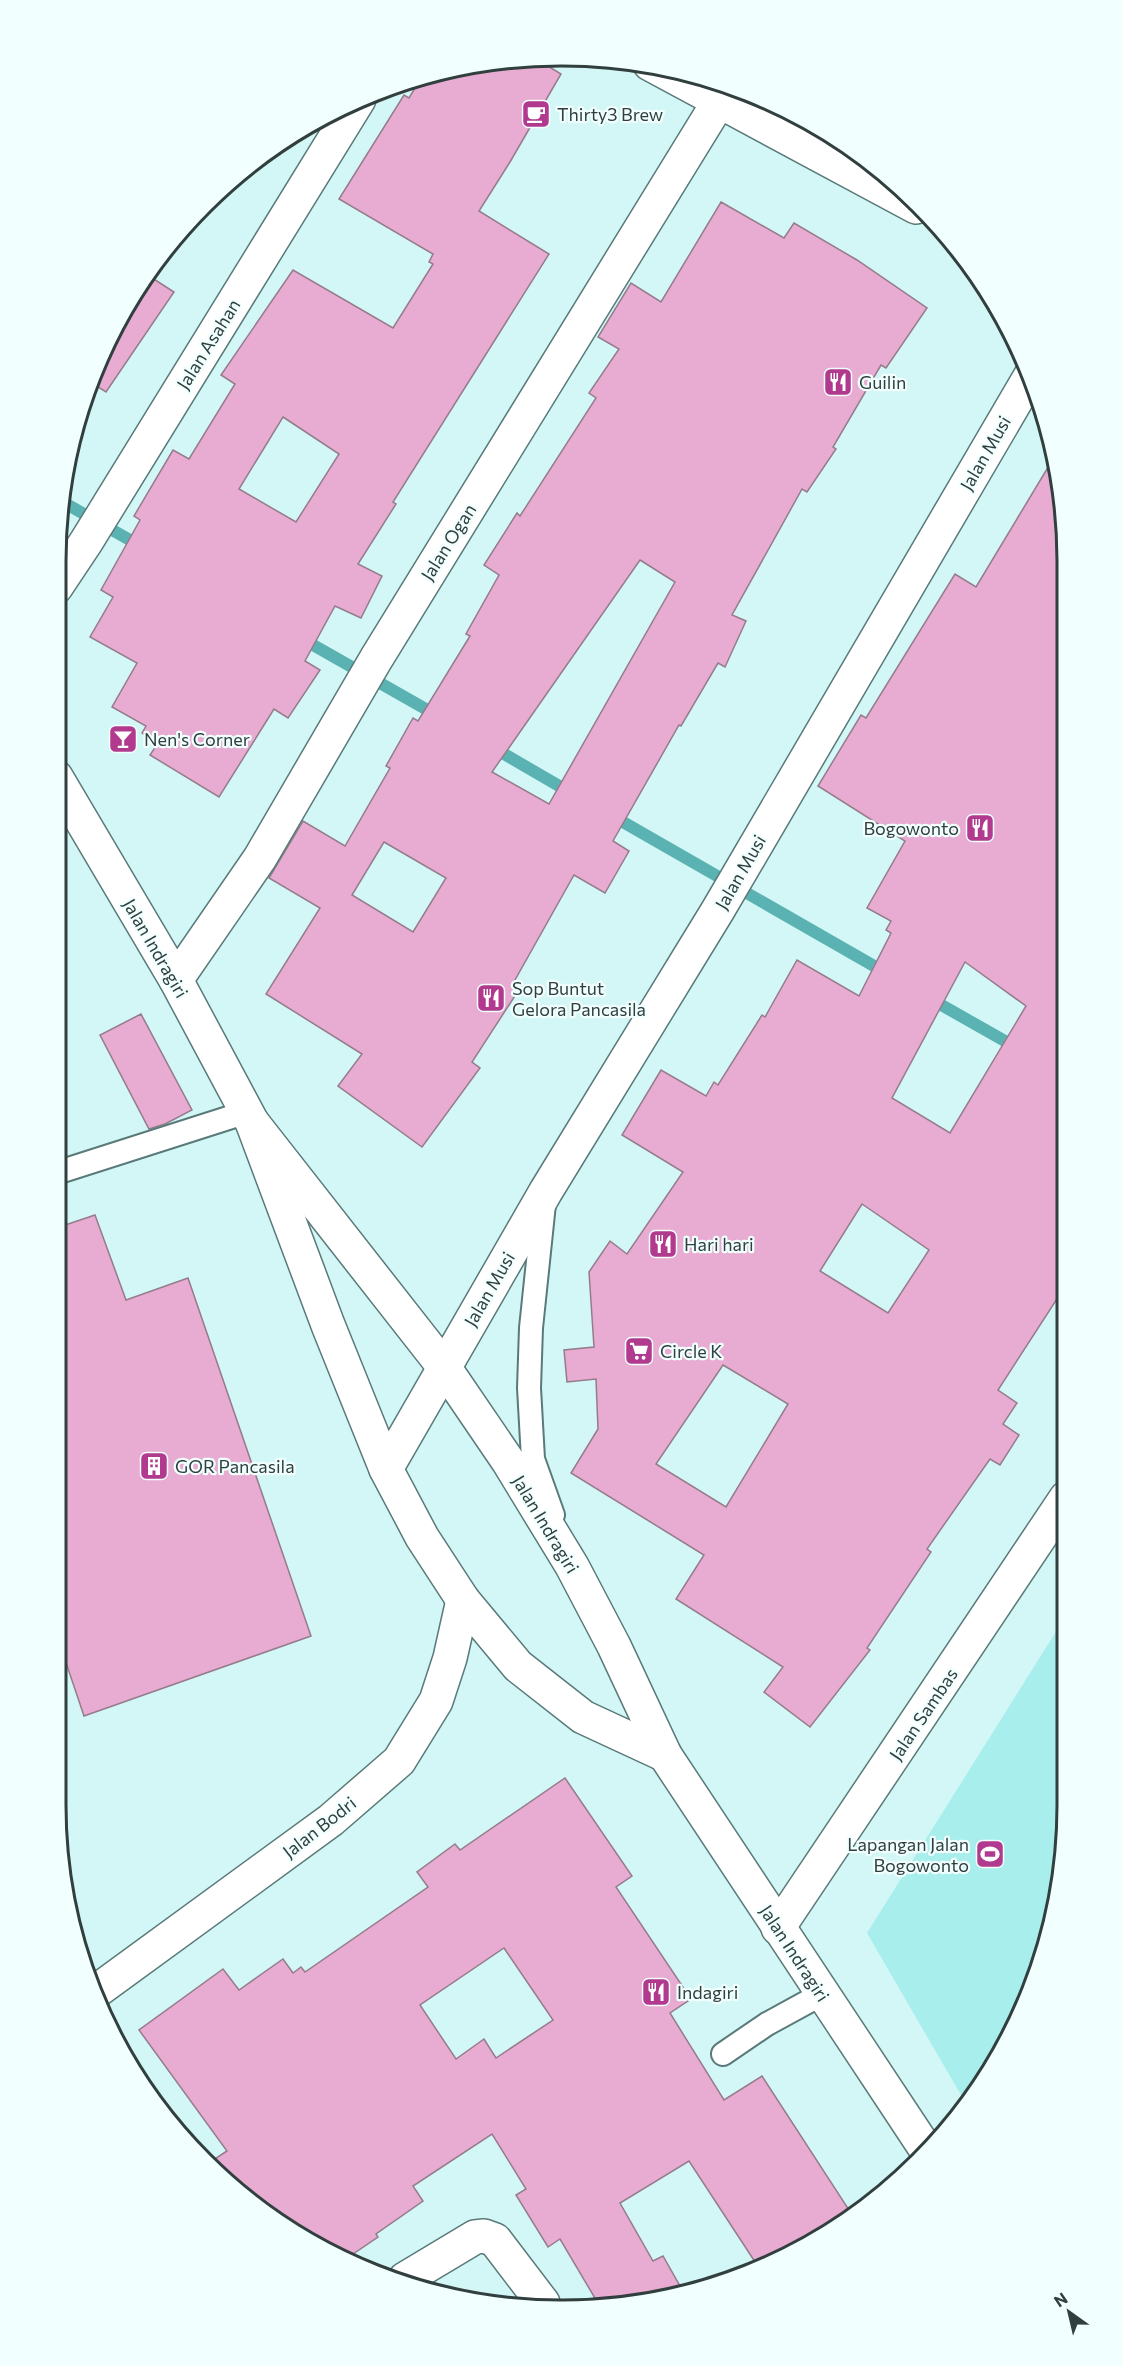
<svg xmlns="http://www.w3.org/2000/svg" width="1123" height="2366" font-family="Commissioner,sans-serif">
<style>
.green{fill:#a8eeec}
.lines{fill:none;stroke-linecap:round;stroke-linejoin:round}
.stream{stroke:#5ab3b2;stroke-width:12}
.building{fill:#e8abd1;stroke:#947c8b;stroke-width:1.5;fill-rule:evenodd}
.service-casing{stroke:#597a79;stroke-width:26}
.minor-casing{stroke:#597a79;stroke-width:36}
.tertiary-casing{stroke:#597a79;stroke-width:36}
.service{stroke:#fff;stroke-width:22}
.minor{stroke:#fff;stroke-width:33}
.tertiary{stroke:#fff;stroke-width:33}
.labels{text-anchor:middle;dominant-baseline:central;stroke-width:4.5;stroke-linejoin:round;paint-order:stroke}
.poi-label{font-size:18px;fill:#313f3e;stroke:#f1fffe;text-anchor:start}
.street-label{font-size:18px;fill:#313f3e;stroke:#f1fffe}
.rim{fill:none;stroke:#313f3e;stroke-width:3}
</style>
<rect width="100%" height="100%" fill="#d3f7f6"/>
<!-- green -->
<path class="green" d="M 1067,1614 L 1067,1805 L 1058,1903 L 1029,1998 L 965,2102 L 867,1933 Z"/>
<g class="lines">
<!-- stream -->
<g class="stream">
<path d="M 61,501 L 144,548"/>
<path d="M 299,637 L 438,716"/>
<path d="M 492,747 L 573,794"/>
<path d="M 609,814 L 888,974"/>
<path d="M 929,998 L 1019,1049"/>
</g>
</g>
<!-- building -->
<g class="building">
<path d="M 535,58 L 561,74 L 510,162 L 479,211 L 549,254 L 393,502 L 396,504 L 358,564 L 382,576 L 361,618 L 335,606 L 305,661 L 320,670 L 288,718 L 274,709 L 219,797 L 150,755 L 158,743 L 142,733 L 146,726 L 112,707 L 137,663 L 90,637 L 113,597 L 101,590 L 140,520 L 134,516 L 173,450 L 189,459 L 235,384 L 221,375 L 293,270 L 393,328 L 433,264 L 429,262 L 433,254 L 339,199 L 404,95 L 409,98 L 421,78 L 462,65 ZM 283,417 L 339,454 L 296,522 L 239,489 Z"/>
<path d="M 721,202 L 784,238 L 794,223 L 857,260 L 927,308 L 886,368 L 881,365 L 833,447 L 836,449 L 807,492 L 802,489 L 732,615 L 746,621 L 725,667 L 718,663 L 681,726 L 679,725 L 613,841 L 629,851 L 605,893 L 574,875 L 515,980 L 522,985 L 472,1062 L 480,1068 L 422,1147 L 338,1086 L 362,1054 L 266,994 L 320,908 L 269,878 L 303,821 L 345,846 L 390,768 L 386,766 L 413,718 L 418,721 L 470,636 L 466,634 L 499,575 L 484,565 L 517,513 L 520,516 L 596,398 L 589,393 L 619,349 L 598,337 L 631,283 L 661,302 ZM 640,560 L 675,582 L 549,804 L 492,772 ZM 384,842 L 446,878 L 413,932 L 352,895 Z"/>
<path d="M 146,274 L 174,292 L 106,392 L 90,382 L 94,368 Z"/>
<path d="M 1053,459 L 1063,495 L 1066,1285 L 998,1390 L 1017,1403 L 1003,1424 L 1019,1435 L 1000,1465 L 990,1459 L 927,1549 L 931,1552 L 867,1648 L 870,1650 L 810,1727 L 764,1692 L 783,1667 L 676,1599 L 704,1555 L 571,1473 L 598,1429 L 596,1379 L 567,1382 L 564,1350 L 594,1347 L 589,1272 L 610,1241 L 627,1254 L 683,1172 L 622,1135 L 661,1070 L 706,1096 L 714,1082 L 718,1085 L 762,1015 L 765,1017 L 797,960 L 859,996 L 891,933 L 886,930 L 891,921 L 867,908 L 905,841 L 818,786 L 861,715 L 866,718 L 955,574 L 976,587 ZM 965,962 L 1026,1006 L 950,1133 L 892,1098 ZM 862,1204 L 929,1250 L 888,1313 L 820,1271 ZM 723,1365 L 788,1404 L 726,1507 L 656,1464 Z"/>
<path d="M 141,1014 L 192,1110 L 165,1124 L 149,1129 L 100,1035 Z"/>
<path d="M 95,1215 L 126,1300 L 188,1278 L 311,1636 L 84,1716 L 56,1633 L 56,1228 Z"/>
<path d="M 565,1778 L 632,1876 L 616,1887 L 691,1999 L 670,2013 L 724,2100 L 762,2076 L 851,2213 L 814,2243 L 759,2268 L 689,2161 L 620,2203 L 653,2261 L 663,2256 L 684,2293 L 628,2306 L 599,2305 L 560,2239 L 548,2247 L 516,2195 L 526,2189 L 492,2134 L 413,2186 L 423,2201 L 376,2234 L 378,2237 L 350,2256 L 343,2256 L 309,2243 L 210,2162 L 227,2151 L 139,2030 L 223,1969 L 239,1990 L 283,1959 L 293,1973 L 301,1967 L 305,1972 L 428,1887 L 417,1872 L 455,1844 L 460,1850 ZM 504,1948 L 553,2020 L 496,2058 L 484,2039 L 456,2059 L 420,2005 Z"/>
</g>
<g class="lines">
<!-- service casing -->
<g class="service-casing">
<g id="service">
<path d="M 56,1173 L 247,1112"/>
<path d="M 544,1204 L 531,1328 L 529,1388 L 533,1459 L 553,1515"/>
<path d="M 723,2054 L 767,2024 L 822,1994"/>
</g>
</g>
<!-- minor casing -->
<g class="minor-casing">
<g id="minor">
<path d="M 650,64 L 916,207"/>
<path d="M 56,587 L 86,542 L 359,99"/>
<path d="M 176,980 L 260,858 L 376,659 L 718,103"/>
<path d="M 386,1469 L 546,1191 L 718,910 L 1031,375"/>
<path d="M 778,1928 L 1066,1498"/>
<path d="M 94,1993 L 331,1820 L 399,1761 L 436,1701 L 450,1658 L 463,1600"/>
<path d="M 405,2279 L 475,2237 L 484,2236 L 495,2240 L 543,2303"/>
</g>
</g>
<!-- tertiary casing -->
<g class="tertiary-casing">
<g id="tertiary">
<path d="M 56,777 L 176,980 L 252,1122 L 328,1325 L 386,1469 L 422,1537 L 463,1600 L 518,1666 L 583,1717 L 665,1755"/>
<path d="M 252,1122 L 444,1367 L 508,1461 L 572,1566 L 614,1646 L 665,1755 L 927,2151"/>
</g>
</g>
<!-- service -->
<use href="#service" class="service"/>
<!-- minor -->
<use href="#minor" class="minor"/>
<!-- tertiary -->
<use href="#tertiary" class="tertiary"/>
</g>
<!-- icons -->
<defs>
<g id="cafe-square" transform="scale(1.5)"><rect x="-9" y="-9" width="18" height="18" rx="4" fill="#b13a8f" stroke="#f1fffe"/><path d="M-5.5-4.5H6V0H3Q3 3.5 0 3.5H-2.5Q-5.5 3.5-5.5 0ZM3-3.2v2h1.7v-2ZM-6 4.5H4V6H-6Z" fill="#fff"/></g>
<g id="restaurant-square" transform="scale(1.5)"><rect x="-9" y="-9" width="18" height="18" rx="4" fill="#b13a8f" stroke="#f1fffe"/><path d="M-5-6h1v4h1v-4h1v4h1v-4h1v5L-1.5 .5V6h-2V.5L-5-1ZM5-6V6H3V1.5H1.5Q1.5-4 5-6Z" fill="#fff"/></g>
<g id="bar-square" transform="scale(1.5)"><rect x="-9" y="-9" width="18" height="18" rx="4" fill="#b13a8f" stroke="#f1fffe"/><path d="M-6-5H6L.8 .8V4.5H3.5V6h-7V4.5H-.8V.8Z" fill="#fff"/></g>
<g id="supermarket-square" transform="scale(1.5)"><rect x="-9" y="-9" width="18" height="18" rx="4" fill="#b13a8f" stroke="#f1fffe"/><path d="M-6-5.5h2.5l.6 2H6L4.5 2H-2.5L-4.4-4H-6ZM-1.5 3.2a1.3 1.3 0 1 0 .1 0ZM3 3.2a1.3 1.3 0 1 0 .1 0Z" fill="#fff"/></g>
<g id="building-square" transform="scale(1.5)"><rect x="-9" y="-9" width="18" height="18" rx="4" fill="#b13a8f" stroke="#f1fffe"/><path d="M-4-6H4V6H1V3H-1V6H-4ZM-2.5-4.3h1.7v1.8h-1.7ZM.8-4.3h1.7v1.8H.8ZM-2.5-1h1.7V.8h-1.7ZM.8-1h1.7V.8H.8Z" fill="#fff"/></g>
<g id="stadium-square" transform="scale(1.5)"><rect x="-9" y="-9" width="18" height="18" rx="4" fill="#b13a8f" stroke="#f1fffe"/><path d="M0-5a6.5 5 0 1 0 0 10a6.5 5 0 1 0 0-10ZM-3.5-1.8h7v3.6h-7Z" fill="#fff"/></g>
</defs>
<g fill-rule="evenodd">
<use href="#cafe-square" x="536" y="114"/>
<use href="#restaurant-square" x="838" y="382"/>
<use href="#bar-square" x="123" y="739"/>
<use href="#restaurant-square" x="980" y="828"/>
<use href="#restaurant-square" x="491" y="998"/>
<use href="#restaurant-square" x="663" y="1244"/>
<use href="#supermarket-square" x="639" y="1351"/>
<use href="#building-square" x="154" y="1466"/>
<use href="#stadium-square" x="990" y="1854"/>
<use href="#restaurant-square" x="656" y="1992"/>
</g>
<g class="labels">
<!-- poi labels -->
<g class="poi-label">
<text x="557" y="114">Thirty3 Brew</text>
<text x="859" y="382">Guilin</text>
<text x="144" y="739">Nen's Corner</text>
<text x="959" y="828" text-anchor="end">Bogowonto</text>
<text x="512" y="988">Sop Buntut<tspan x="512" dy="21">Gelora Pancasila</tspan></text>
<text x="684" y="1244">Hari hari</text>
<text x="660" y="1351">Circle K</text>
<text x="175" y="1466">GOR Pancasila</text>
<text x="969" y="1844" text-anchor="end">Lapangan Jalan<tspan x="969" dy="21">Bogowonto</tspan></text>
<text x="677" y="1992">Indagiri</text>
</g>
<!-- street labels -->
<g class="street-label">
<text transform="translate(208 344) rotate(-58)">Jalan Asahan</text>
<text transform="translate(985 453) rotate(-60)">Jalan Musi</text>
<text transform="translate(448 542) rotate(-58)">Jalan Ogan</text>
<text transform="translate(740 872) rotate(-60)">Jalan Musi</text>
<text transform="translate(156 948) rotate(60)">Jalan Indragiri</text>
<text transform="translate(489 1289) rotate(-60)">Jalan Musi</text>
<text transform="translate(546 1524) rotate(59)">Jalan Indragiri</text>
<text transform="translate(923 1714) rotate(-56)">Jalan Sambas</text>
<text transform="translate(319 1827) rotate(-38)">Jalan Bodri</text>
<text transform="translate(795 1953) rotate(57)">Jalan Indragiri</text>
</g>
</g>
<!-- crop -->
<path d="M0 0H1123V2366H0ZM561 66H562A495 495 0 0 1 1057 561V1805A495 495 0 0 1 562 2300H561A495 495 0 0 1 66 1805V561A495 495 0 0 1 561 66Z" fill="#f1fffe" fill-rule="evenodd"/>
<path class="rim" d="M561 66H562A495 495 0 0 1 1057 561V1805A495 495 0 0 1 562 2300H561A495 495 0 0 1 66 1805V561A495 495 0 0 1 561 66Z"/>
<!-- north arrow -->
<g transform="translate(1069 2312) rotate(326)" stroke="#f1fffe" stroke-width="4.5" paint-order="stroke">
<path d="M0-4.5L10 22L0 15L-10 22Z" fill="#313f3e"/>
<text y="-9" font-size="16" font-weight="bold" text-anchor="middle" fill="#313f3e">N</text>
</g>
</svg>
